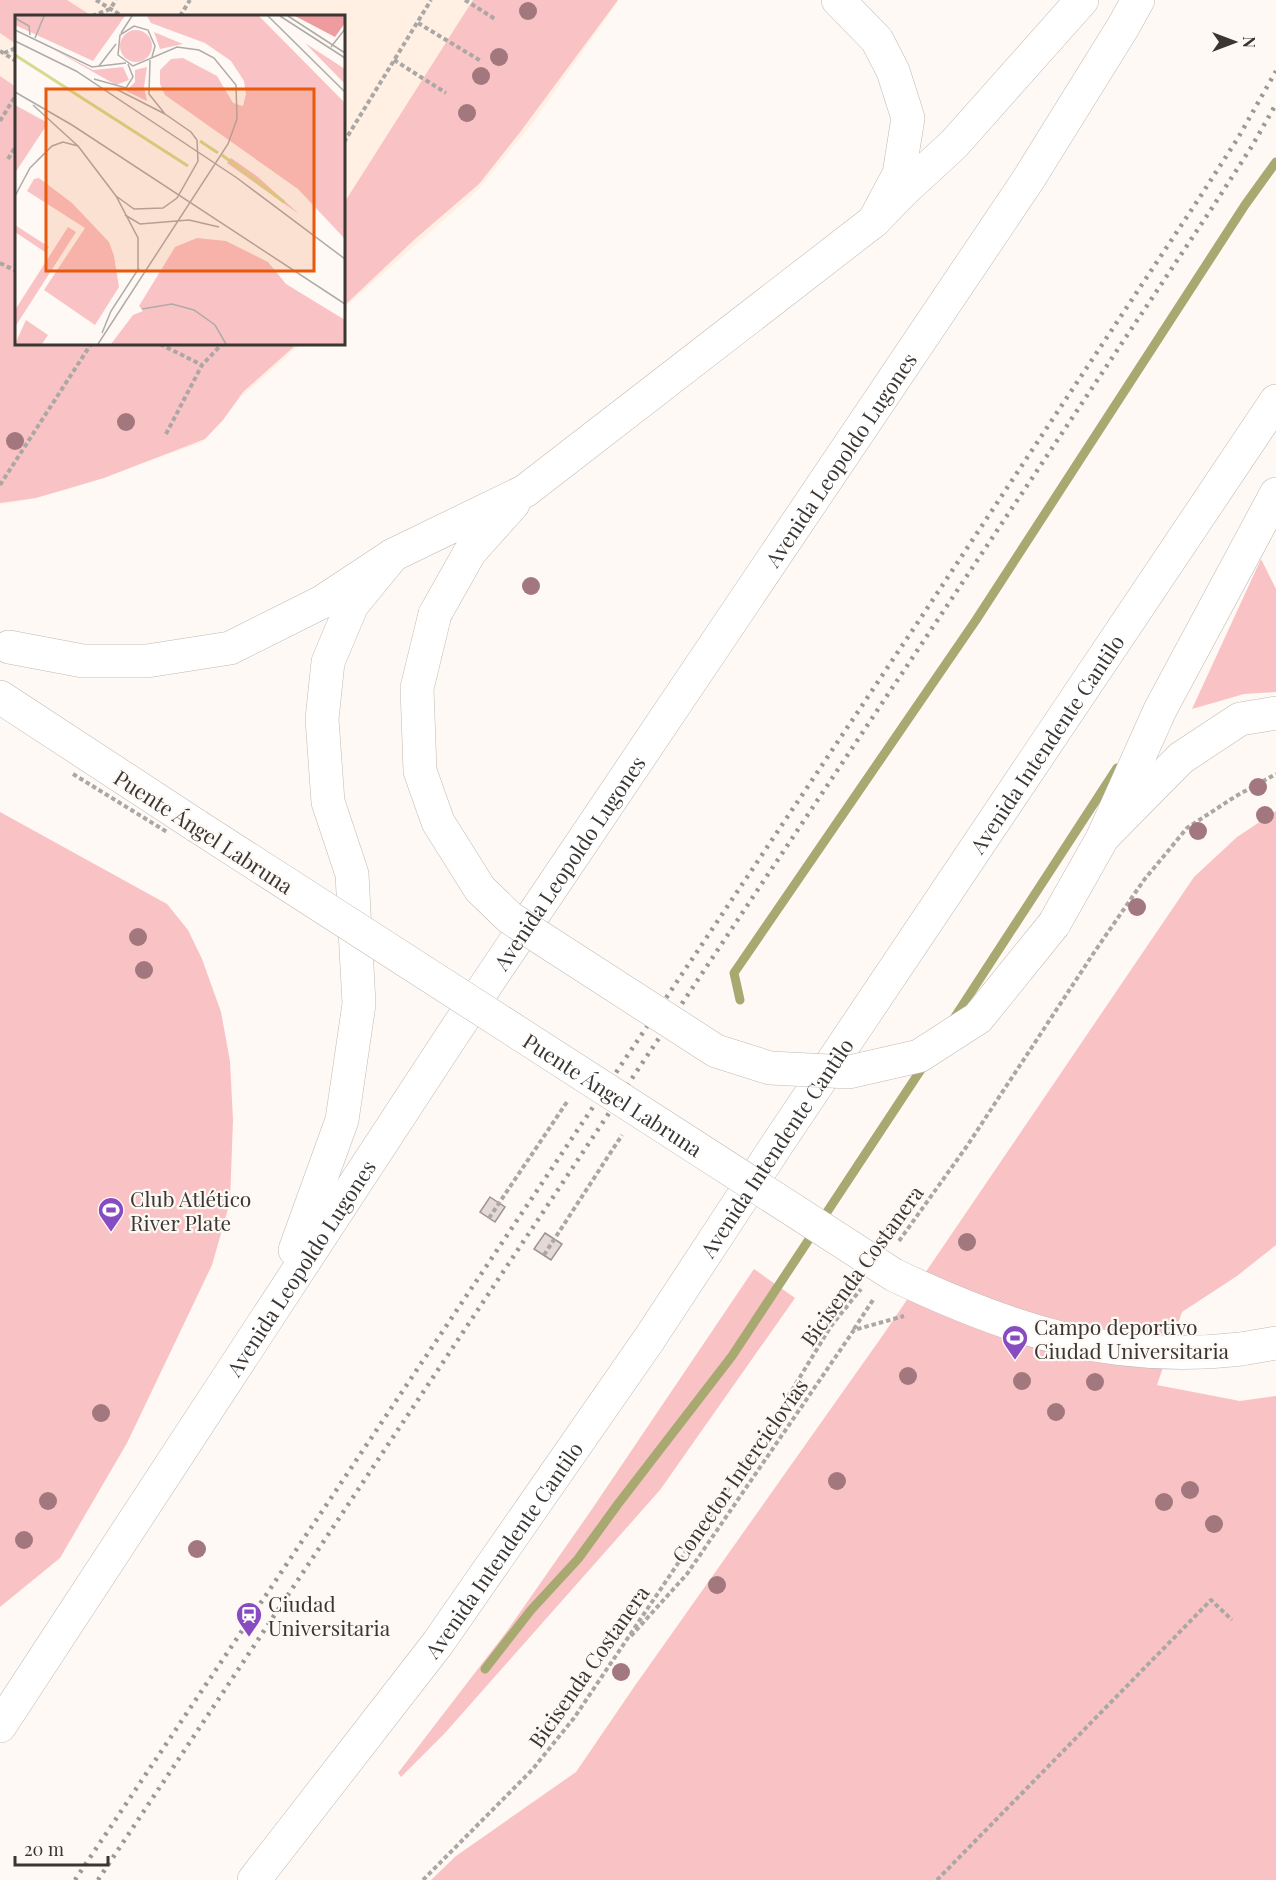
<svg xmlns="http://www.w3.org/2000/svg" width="1276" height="1880" font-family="'Playfair Display',serif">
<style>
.built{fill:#fff0e3}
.green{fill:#f9c3c5}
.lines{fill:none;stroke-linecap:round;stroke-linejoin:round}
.stream{stroke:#a7a971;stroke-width:9}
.building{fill:#e4d9d5;stroke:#9d938f;stroke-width:1.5}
.secondary-casing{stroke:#c1b9b3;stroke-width:34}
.highway-casing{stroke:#c1b9b3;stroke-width:34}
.path{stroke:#aba7a4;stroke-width:4;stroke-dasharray:4.5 3;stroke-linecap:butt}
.secondary{stroke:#fff;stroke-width:33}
.highway{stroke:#fff;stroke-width:33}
.rail{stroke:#9c9895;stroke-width:4.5;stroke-dasharray:3 6;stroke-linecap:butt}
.secondary-bridge-casing{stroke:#c1b9b3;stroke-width:34;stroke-linecap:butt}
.path-bridge{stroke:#aba7a4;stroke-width:4;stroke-dasharray:4.5 3;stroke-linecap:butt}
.secondary-bridge{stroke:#fff;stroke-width:33}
.tree{fill:#a2787e}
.labels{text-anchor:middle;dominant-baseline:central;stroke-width:4.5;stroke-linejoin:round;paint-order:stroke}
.street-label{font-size:21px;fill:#393633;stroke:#fef9f5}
.poi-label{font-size:21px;fill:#393633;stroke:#fef9f5;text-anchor:start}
.inset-river{fill:none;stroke:#d6da8c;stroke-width:3}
.inset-road{fill:none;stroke:#afaba7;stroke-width:1.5}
.view{fill:#e8590c;fill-opacity:0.15;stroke:#e8590c;stroke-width:3}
.inset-edge{fill:none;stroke:#393633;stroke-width:3}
</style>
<rect width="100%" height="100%" fill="#fef9f5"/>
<!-- built -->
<path class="built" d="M 0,0 L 619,0 L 534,121 L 478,190 L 344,308 L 344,16 L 16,16 L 16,344 L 301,344 L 241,397 L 203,442 L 69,489 L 19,502 L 0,504 Z"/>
<!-- green -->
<g class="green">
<path d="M 0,0 L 67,0 L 92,16 L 16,16 L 16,44 L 0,33 Z"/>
<path d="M 473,0 L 618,0 L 521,131 L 479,184 L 415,239 L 344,306 L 344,203 Z"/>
<path d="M 0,76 L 16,87 L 16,344 L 297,344 L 243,392 L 223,420 L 205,439 L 104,478 L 36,498 L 0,503 Z"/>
<path d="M 1261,559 L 1276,589 L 1276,692 L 1244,694 L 1192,709 Z"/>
<path d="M 1276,811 L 1276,1245 L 1237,1276 L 1182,1312 L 1157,1385 L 1240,1401 L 1276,1396 L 1276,1880 L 431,1880 L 456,1856 L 576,1772 L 634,1687 L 883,1335 L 1194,877 L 1237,837 Z"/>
<path d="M 0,812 L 167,904 L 188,930 L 202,959 L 221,1012 L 230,1061 L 233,1120 L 230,1202 L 212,1265 L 127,1443 L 60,1558 L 0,1607 Z"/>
<path d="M 754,1269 L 795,1298 L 660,1490 L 445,1733 L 401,1777 L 398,1773 L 507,1631 L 590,1512 Z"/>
</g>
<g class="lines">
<!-- stream -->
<g class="stream">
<path d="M 740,1000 L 734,973 L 976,620 L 1245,205 L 1276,162"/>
<path d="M 953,1020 L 1117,768"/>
<path d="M 485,1669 L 531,1610 L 578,1559 L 618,1504 L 732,1356 L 926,1062"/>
</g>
</g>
<!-- building -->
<g class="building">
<path d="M 490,1197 L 505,1207 L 495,1222 L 480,1212 Z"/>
<path d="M 545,1233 L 562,1244 L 551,1260 L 534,1249 Z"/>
</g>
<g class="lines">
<!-- secondary casing -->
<g class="secondary-casing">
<g id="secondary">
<path d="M 435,614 L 470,552 L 513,504"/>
<path d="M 9,647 L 83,661 L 147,661 L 230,648 L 322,602 L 393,555 L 525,491 L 874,221 L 899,174 L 908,118 L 893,71 L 877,40 L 838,0"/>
<path d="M 0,697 L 197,826"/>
<path d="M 1054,924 L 1103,837 L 1181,758 L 1240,719 L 1276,713"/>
<path d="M 1241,1349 L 1276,1343"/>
</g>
</g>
<!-- highway casing -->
<g class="highway-casing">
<g id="highway">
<path d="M 874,221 L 903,191 L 954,144 L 1082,0"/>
<path d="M 1103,837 L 1160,710 L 1276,494"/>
<path d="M 295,1250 L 342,1120 L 359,1004 L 352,874 L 328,802 L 322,719 L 328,662 L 352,605 L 393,555"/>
<path id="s1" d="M 0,1726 L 455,1031 L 1028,180 L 1123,27 L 1138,0"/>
<path id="s2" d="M 254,1880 L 438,1643 L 650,1338 L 778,1143 L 1276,401"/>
</g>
</g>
<!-- path -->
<g class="path">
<path d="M 96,0 L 122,16"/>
<path d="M 465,0 L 495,19"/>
<path d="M 92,16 L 110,9 L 116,0"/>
<path d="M 180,16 L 190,0"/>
<path d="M 418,23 L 481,61"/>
<path d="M 0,51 L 16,61"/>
<path d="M 4,53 L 16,48"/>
<path d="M 394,60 L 446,93"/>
<path d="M 0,121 L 16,95"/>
<path d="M 344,142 L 431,0"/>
<path d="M 8,159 L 16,146"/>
<path d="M 0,263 L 16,271"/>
<path d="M 160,344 L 202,365"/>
<path d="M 166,434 L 202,365 L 222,344"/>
<path d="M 0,485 L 91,344"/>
<path d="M 489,1218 L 567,1102"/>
<path d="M 899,1241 L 967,1146 L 1095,951 L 1144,880 L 1187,828 L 1236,796 L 1276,774"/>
<path d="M 544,1255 L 622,1135"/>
<path d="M 854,1329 L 873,1300"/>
<path d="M 631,1636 L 687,1574 L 854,1330 L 904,1316"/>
<path d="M 423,1880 L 532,1770 L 574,1718 L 769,1428 L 831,1326 L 861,1289"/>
<path d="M 937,1880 L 1211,1600 L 1232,1620"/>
</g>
<!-- secondary -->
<use href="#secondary" class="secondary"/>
<!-- highway -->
<use href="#highway" class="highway"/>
<!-- rail -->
<g class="rail">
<path d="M 75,1880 L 920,619 L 1198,200 L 1238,138 L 1276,71"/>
<path d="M 98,1880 L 1212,208 L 1252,146 L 1276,104"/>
</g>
<!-- secondary-bridge casing -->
<g class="secondary-bridge-casing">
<g id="secondary-bridge">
<path d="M 435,614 L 417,688 L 420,771 L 438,822 L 480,889 L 510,918 L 716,1051 L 770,1068 L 849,1072 L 919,1056 L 978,1018 L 1054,924"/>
<path id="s3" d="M 197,826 L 894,1275 C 1010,1330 1110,1364 1241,1349"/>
</g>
</g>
<!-- path-bridge -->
<path class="path-bridge" d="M 73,774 L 167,832"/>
<!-- secondary-bridge -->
<use href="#secondary-bridge" class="secondary-bridge"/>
</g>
<!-- trees -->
<g class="tree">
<circle cx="528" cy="11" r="9"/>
<circle cx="499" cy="57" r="9"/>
<circle cx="481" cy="76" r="9"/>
<circle cx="467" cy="113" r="9"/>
<circle cx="126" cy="422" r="9"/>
<circle cx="15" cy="441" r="9"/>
<circle cx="531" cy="586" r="9"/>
<circle cx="1258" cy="787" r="9"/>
<circle cx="1265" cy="815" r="9"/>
<circle cx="1198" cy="831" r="9"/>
<circle cx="1137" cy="907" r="9"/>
<circle cx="138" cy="937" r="9"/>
<circle cx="144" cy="970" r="9"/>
<circle cx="967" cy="1242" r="9"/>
<circle cx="908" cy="1376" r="9"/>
<circle cx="1022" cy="1381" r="9"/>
<circle cx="1095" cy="1382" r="9"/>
<circle cx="1056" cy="1412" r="9"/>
<circle cx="101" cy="1413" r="9"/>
<circle cx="837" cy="1481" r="9"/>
<circle cx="1190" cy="1490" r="9"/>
<circle cx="48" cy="1501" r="9"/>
<circle cx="1164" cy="1502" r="9"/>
<circle cx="1214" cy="1524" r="9"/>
<circle cx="24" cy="1540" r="9"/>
<circle cx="197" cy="1549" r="9"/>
<circle cx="717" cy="1585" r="9"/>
<circle cx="621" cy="1672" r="9"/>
</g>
<!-- icons -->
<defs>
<g id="stadium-pin" transform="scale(1.35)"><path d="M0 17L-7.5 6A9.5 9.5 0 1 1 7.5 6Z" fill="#884cc2" stroke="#fef9f5"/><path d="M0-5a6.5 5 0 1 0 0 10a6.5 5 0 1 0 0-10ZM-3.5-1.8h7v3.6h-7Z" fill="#fff"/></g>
<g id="station-pin" transform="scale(1.35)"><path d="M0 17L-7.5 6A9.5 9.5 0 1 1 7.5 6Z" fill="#884cc2" stroke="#fef9f5"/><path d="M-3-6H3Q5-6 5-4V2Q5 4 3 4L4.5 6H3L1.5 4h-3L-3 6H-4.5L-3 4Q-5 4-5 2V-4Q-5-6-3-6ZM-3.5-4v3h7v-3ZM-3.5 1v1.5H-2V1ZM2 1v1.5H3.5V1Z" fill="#fff"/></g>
</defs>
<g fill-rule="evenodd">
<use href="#stadium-pin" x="111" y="1210"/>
<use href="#stadium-pin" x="1015" y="1338"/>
<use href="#station-pin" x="249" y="1615"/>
</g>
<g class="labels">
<!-- street labels -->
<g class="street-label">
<text stroke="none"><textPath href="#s1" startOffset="1520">Avenida Leopoldo Lugones</textPath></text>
<text stroke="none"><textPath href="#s2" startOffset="1386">Avenida Intendente Cantilo</textPath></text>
<text transform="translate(204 831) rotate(33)">Puente Ángel Labruna</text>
<text stroke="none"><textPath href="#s1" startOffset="1034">Avenida Leopoldo Lugones</textPath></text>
<text stroke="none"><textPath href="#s3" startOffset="495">Puente Ángel Labruna</textPath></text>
<text stroke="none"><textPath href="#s2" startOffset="900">Avenida Intendente Cantilo</textPath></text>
<text transform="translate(861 1265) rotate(-54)">Bicisenda Costanera</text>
<text stroke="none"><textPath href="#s1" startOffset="548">Avenida Leopoldo Lugones</textPath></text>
<text transform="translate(739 1470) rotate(-55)">Conector Interciclovías</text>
<text stroke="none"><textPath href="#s2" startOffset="414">Avenida Intendente Cantilo</textPath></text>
<text transform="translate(588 1666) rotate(-55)">Bicisenda Costanera</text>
</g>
<!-- poi labels -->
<g class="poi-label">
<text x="130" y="1198">Club Atlético<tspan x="130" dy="24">River Plate</tspan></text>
<text x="1034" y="1326">Campo deportivo<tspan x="1034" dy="24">Ciudad Universitaria</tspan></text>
<text x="268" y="1603">Ciudad<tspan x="268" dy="24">Universitaria</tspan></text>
</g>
</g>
<!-- overview -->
<g transform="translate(15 15)">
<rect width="330" height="330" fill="#fef9f5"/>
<path d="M 0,1 L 110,1 L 78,46 L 0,10 ZM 132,1 L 244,1 L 330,88 L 330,224 L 283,174 L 150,80 L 145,69 L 145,55 L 156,44 L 168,43 L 202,61 L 218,88 L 228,91 L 231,79 L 229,66 L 216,46 L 190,28 L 136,8 ZM105 31a16 16 0 1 1 32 0a16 16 0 1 1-32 0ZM 139,17 L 163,27 L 168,29 L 145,34 ZM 290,28 L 330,54 L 330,69 ZM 36,33 L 78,55 L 108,52 L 114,65 L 101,70 ZM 132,52 L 129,72 L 132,86 L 111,76 L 120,67 L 120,55 ZM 0,90 L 33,108 L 0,158 ZM 216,143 L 243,162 L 284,199 L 212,148 ZM 24,163 L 57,188 L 94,227 L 99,241 L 104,272 L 80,310 L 29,275 L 70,213 L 12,176 L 19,164 ZM 0,210 L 34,232 L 30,237 L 0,217 ZM 53,212 L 61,217 L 0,312 L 0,295 ZM 182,223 L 211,226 L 253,247 L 271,269 L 330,305 L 330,329 L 96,329 L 118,300 L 128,296 L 124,291 L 160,232 ZM 11,305 L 33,320 L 27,329 L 0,329 Z" fill="#f9c3c5"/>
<path d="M 280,1 L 330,1 L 330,8 L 320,22 Z" fill="#ef9ca0"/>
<path class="inset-river" d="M 0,40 L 173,151M 185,126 L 203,138M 207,140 L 269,187"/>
<path class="inset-road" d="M 253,1 L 330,77M 265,1 L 330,43M 273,1 L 330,38M 0,3 L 14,11 L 15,20M 0,15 L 77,52 L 111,48M 106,18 L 117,1M 20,23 L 29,1M 0,26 L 61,56 L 222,163 L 330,244M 316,32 L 330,14M 84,51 L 101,29M 79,64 L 111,73 L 118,62 L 113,49M 101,74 L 150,99M 0,77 L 57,110 L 330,289M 18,90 L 63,131M 0,181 L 15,153 L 37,131 L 48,127 L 63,131 L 101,181 L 123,223 L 123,255M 101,181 L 119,194 L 148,193 L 162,183 L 183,146 L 182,125 L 176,117 L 150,99 L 134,79 L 135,45M 110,200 L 125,209 L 174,205 L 204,212M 127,294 L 157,289 L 179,295 L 200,310 L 211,329M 87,318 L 96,296 L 124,253M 83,329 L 213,129 L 222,104 L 221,70 L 199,43 L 184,35 L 162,32 L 118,51 L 103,40 L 105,20 L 119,11 L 133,15 L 140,31 L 137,42"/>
<path class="view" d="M 31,74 L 299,74 L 299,256 L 31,256 Z"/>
<rect width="330" height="330" class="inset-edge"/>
</g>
<!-- north arrow -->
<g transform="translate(1234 42) rotate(90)" stroke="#fef9f5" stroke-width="4.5" paint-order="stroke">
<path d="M0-4.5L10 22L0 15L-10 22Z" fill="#393633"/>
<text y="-9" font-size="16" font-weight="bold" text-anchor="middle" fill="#393633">N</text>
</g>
<!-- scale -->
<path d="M15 1856v9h93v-9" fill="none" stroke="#393633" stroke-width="3"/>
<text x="24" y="1856" font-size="18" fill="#393633" stroke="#fef9f5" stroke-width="4.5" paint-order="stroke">20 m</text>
</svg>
